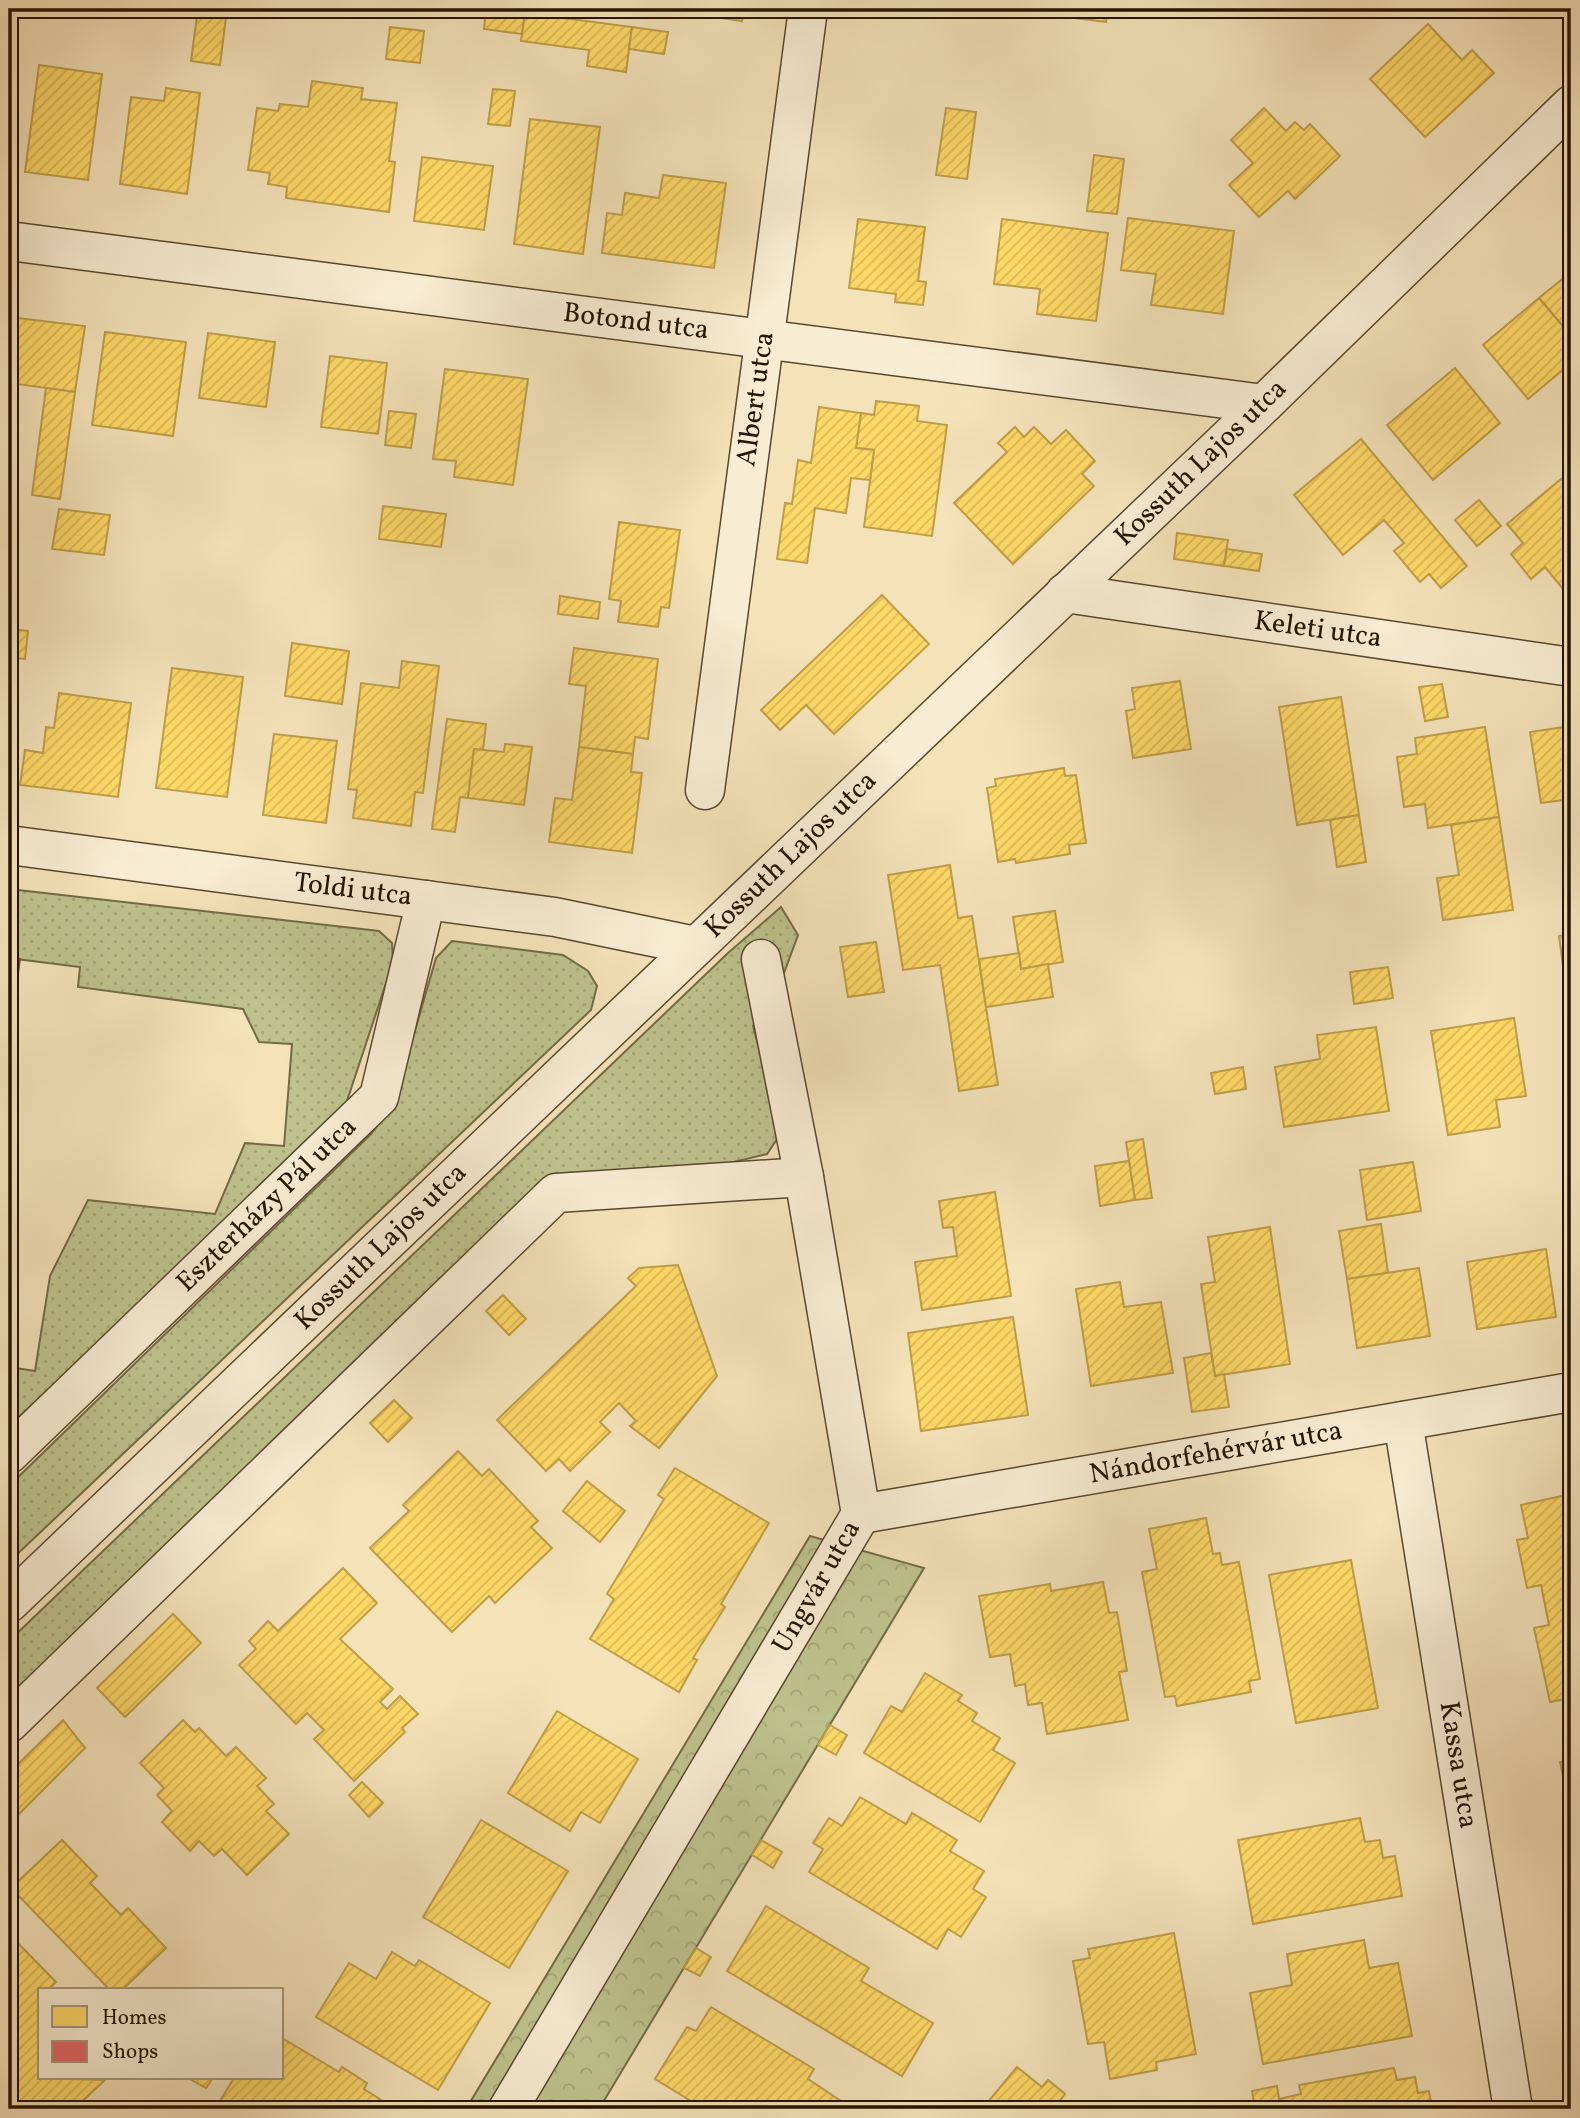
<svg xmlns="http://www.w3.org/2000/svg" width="1580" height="2118" font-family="Vollkorn,serif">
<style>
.grass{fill:url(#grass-dots);stroke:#726b46;stroke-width:2}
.park{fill:url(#park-crowns);stroke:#726b46;stroke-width:2}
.homes{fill:url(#homes-hatch);stroke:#be9e47;stroke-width:2}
.shops{fill:url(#shops-hatch);stroke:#a84d47;stroke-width:2}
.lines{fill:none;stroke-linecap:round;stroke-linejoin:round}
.minor-casing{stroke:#59482e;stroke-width:41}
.tertiary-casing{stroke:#59482e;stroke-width:41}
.minor{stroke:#f8ecd2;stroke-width:38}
.tertiary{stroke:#f8ecd2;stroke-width:38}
.labels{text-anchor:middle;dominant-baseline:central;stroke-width:7;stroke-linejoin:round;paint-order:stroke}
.street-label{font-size:28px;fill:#251400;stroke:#f8ecd2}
</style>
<defs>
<pattern id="grass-dots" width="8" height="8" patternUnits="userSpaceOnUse" patternTransform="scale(1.75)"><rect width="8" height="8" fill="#bec28d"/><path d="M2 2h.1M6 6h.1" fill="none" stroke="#a3a678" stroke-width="1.8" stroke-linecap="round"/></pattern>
<pattern id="park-crowns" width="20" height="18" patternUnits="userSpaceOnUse" patternTransform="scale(1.75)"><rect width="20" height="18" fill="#bec28d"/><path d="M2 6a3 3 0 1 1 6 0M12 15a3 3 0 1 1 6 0" fill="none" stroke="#a3a678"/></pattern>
<pattern id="homes-hatch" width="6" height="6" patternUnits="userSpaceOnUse" patternTransform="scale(1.75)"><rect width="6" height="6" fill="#ffd966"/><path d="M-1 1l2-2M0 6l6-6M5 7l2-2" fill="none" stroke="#dab957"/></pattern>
<pattern id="shops-hatch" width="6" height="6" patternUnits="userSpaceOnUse" patternTransform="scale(1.75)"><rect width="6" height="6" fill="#e06666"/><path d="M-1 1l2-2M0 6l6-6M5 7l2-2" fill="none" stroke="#b55352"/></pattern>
</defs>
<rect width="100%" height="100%" fill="#f4e2b9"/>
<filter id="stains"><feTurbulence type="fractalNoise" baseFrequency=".00286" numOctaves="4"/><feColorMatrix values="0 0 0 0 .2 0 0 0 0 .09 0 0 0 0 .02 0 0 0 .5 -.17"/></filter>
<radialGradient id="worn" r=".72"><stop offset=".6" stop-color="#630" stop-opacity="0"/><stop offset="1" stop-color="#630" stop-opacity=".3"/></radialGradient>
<!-- grass -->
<g class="grass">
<path d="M 9,889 L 379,931 L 392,943 L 393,962 L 346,1104 L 141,1305 L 9,1426 L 9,1367 L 35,1371 L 50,1276 L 88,1200 L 215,1214 L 245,1143 L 284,1146 L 292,1044 L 259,1042 L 243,1009 L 78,987 L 80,967 L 9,958 Z"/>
<path d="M 781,907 L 798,935 L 784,973 L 753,1026 L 781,1133 L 767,1154 L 721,1165 L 534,1189 L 9,1700 L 9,1641 L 728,953 Z"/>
<path d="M 452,941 L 563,955 L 588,971 L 597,986 L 591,1010 L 9,1562 L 9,1486 L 371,1134 L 394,1103 L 436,958 Z"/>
</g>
<!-- park -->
<path class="park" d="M 810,1536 L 924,1568 L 599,2109 L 466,2109 Z"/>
<!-- homes -->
<g class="homes">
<path d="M 198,9 L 227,9 L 220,65 L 191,61 Z"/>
<path d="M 486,9 L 525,13 L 522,34 L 484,29 Z"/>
<path d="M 525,9 L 563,9 L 562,18 L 525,13 Z"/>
<path d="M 662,9 L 744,9 L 742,21 Z"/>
<path d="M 1066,9 L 1108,9 L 1106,22 L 1065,17 Z"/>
<path d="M 525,13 L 632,27 L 626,72 L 587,66 L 589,50 L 521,41 Z"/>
<path d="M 1428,24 L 1462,60 L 1472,50 L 1494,73 L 1425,137 L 1370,79 Z"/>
<path d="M 390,27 L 424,31 L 420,63 L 386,59 Z"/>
<path d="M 632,27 L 668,32 L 664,54 L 629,49 Z"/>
<path d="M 39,65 L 102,74 L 88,180 L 25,172 Z"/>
<path d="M 312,81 L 363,88 L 361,99 L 397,103 L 389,161 L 395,162 L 389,212 L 286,198 L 287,187 L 268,184 L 270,173 L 248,170 L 257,108 L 278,111 L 280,104 L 308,107 Z"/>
<path d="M 166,88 L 200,93 L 187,194 L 120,184 L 131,97 L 164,101 Z"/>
<path d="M 493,89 L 515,91 L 510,126 L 488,124 Z"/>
<path d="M 946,108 L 976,112 L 967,179 L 936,175 Z"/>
<path d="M 1264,108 L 1286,131 L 1295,122 L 1304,130 L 1310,124 L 1340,156 L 1295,199 L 1288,191 L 1259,217 L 1229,185 L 1253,163 L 1231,140 Z"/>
<path d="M 530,119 L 600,127 L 583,254 L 514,244 Z"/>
<path d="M 1094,155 L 1124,159 L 1117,214 L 1087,211 Z"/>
<path d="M 422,157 L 493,166 L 484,230 L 414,221 Z"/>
<path d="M 663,175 L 726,183 L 714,268 L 602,253 L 607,213 L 622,215 L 625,193 L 659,198 Z"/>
<path d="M 1128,218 L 1234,231 L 1223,314 L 1151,305 L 1156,274 L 1121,270 Z"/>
<path d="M 858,219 L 925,227 L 918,281 L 926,282 L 923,305 L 895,302 L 896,294 L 849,288 Z"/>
<path d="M 1002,219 L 1108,233 L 1096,321 L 1037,314 L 1040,289 L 994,284 Z"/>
<path d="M 1571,272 L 1571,325 L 1566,330 L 1539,298 Z"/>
<path d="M 1539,298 L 1571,336 L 1571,363 L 1528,399 L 1483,345 Z"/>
<path d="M 9,317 L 85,326 L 75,392 L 9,383 Z"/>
<path d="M 105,332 L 186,342 L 173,436 L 92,425 Z"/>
<path d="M 208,333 L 275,342 L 266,407 L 199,398 Z"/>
<path d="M 330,356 L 387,363 L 378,434 L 321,427 Z"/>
<path d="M 1455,368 L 1500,423 L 1433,480 L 1387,425 Z"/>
<path d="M 445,369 L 528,379 L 513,485 L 454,477 L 456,461 L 433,459 Z"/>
<path d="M 46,388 L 75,392 L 60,499 L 32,495 Z"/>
<path d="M 876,401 L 919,406 L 917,421 L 947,425 L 932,536 L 864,527 L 874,450 L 856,448 L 861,413 L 874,415 Z"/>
<path d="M 819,407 L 861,413 L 856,448 L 874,450 L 870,480 L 851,478 L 846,513 L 815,508 L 807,563 L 777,559 L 785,503 L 792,504 L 798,460 L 811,463 Z"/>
<path d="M 389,411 L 416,414 L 411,448 L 385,445 Z"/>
<path d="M 1015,427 L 1024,437 L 1034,427 L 1051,444 L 1066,430 L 1095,461 L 1082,474 L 1094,486 L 1013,564 L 954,503 L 1007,452 L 998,443 Z"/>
<path d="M 1361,439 L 1467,566 L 1441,588 L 1429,574 L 1420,582 L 1394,551 L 1404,543 L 1384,520 L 1343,555 L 1294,495 Z"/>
<path d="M 1561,479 L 1571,491 L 1571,592 L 1568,595 L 1545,567 L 1531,579 L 1511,554 L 1523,543 L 1507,524 Z"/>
<path d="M 1479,500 L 1501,526 L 1477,546 L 1455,520 Z"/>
<path d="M 383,506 L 446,514 L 441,547 L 379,539 Z"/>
<path d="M 59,509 L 110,515 L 104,555 L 52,549 Z"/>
<path d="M 619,522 L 680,530 L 669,608 L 661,607 L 658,627 L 618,622 L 621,601 L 609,599 Z"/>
<path d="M 1177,533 L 1228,540 L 1224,566 L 1174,559 Z"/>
<path d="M 1227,549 L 1262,554 L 1259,571 L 1224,566 Z"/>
<path d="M 882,595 L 929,644 L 834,734 L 806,705 L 780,730 L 761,710 Z"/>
<path d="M 560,596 L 600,602 L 598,619 L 558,614 Z"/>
<path d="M 9,629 L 28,631 L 25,659 L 9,657 Z"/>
<path d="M 292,643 L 349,651 L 342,704 L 285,696 Z"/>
<path d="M 574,648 L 658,659 L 648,739 L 635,737 L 633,754 L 579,747 L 586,686 L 569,684 Z"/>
<path d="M 402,661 L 439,666 L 423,793 L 415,792 L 411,826 L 353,818 L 357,790 L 348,789 L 361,683 L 399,688 Z"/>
<path d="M 172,668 L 243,677 L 227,797 L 156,788 Z"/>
<path d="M 1180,681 L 1191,749 L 1133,758 L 1126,711 L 1135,709 L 1132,688 Z"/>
<path d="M 1442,684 L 1448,717 L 1425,721 L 1419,687 Z"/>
<path d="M 59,693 L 131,703 L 118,797 L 20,785 L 25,750 L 43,753 L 46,727 L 54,728 Z"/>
<path d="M 1341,697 L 1359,815 L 1297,825 L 1279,707 Z"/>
<path d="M 447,719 L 486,724 L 483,750 L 474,749 L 468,798 L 460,797 L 455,832 L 432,829 Z"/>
<path d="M 1571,726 L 1571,799 L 1541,803 L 1530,732 Z"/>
<path d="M 1485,727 L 1499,817 L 1428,828 L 1425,804 L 1404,807 L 1397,757 L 1417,754 L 1415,738 Z"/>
<path d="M 274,734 L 337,741 L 326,823 L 263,815 Z"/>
<path d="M 505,744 L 532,747 L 524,805 L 468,798 L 474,749 L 504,752 Z"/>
<path d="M 579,747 L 633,754 L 631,772 L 642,773 L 632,853 L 549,842 L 555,798 L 572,800 Z"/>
<path d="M 1064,768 L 1065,776 L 1076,775 L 1086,843 L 1069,845 L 1070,854 L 1016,863 L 1015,859 L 998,862 L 987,788 L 996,786 L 995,779 Z"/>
<path d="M 1359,815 L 1366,862 L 1337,867 L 1330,820 Z"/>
<path d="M 1499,817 L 1513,910 L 1443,920 L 1437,878 L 1459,875 L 1451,825 Z"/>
<path d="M 950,865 L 958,918 L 972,916 L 998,1085 L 959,1091 L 940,965 L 903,970 L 888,875 Z"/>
<path d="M 1055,911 L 1063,962 L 1021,969 L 1013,917 Z"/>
<path d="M 1571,934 L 1571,988 L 1566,989 L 1559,936 Z"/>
<path d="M 876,942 L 884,992 L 848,997 L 840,947 Z"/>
<path d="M 1019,953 L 1021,969 L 1048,964 L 1053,997 L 986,1007 L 979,959 Z"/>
<path d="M 1388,967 L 1393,998 L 1354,1004 L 1350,972 Z"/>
<path d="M 1514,1018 L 1526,1096 L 1496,1100 L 1500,1127 L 1448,1135 L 1431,1031 Z"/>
<path d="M 1376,1027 L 1389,1111 L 1284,1127 L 1275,1067 L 1320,1059 L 1317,1035 Z"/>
<path d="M 1243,1067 L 1246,1089 L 1215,1094 L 1211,1073 Z"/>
<path d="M 1571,1127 L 1571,1178 L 1564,1128 Z"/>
<path d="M 1143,1139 L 1152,1198 L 1135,1200 L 1126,1142 Z"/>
<path d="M 1129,1161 L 1135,1200 L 1100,1206 L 1095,1166 Z"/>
<path d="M 1413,1162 L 1421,1211 L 1367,1220 L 1360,1170 Z"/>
<path d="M 995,1192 L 1011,1296 L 922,1310 L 915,1262 L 957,1256 L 953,1227 L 943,1228 L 939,1201 Z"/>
<path d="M 1381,1224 L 1388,1273 L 1347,1279 L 1339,1231 Z"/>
<path d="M 1270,1227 L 1290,1364 L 1215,1376 L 1201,1284 L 1215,1282 L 1208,1237 Z"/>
<path d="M 1546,1249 L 1556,1317 L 1477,1329 L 1467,1262 Z"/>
<path d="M 678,1265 L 717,1376 L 659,1448 L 630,1426 L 636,1421 L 619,1403 L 600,1422 L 610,1432 L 570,1471 L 559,1459 L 546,1471 L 497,1420 L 636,1286 L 628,1278 L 639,1268 Z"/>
<path d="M 1419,1268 L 1430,1336 L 1357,1348 L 1347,1279 Z"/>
<path d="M 1120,1282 L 1124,1307 L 1161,1302 L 1173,1373 L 1091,1386 L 1076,1289 Z"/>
<path d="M 503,1295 L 526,1319 L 509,1335 L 486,1311 Z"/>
<path d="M 1013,1317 L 1028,1415 L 921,1431 L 908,1333 Z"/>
<path d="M 1211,1353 L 1215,1376 L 1224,1374 L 1229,1407 L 1192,1412 L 1184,1358 Z"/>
<path d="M 394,1400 L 412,1418 L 388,1442 L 370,1423 Z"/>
<path d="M 458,1451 L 482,1476 L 489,1469 L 538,1521 L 531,1527 L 552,1548 L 495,1603 L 489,1596 L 452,1632 L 370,1548 L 409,1511 L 403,1505 Z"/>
<path d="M 675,1468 L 769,1523 L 721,1604 L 725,1607 L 693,1658 L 697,1660 L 679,1692 L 590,1639 L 614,1599 L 607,1594 L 664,1499 L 658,1495 Z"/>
<path d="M 587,1481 L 625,1511 L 600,1542 L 563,1511 Z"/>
<path d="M 1571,1494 L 1571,1698 L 1550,1702 L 1534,1628 L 1549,1625 L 1541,1585 L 1527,1588 L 1517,1540 L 1528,1538 L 1521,1505 Z"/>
<path d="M 1206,1518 L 1213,1554 L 1220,1553 L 1222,1565 L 1239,1562 L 1260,1679 L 1249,1681 L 1251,1692 L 1177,1706 L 1175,1696 L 1165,1697 L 1142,1572 L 1157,1569 L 1149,1529 Z"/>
<path d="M 1351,1560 L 1378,1708 L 1296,1723 L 1269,1575 Z"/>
<path d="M 343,1568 L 377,1603 L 340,1639 L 393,1689 L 380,1702 L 387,1709 L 400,1696 L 418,1714 L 402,1728 L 405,1732 L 354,1781 L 314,1739 L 324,1730 L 307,1713 L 296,1724 L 239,1665 L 256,1649 L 249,1641 L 268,1621 L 278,1631 Z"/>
<path d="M 1103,1582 L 1109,1613 L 1117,1612 L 1127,1671 L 1119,1672 L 1128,1720 L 1047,1734 L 1042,1703 L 1028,1705 L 1025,1684 L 1015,1686 L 1010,1654 L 990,1657 L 979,1596 L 1050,1584 L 1051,1591 Z"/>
<path d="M 173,1614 L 201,1643 L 125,1717 L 97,1688 Z"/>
<path d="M 925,1673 L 962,1695 L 958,1701 L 977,1713 L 972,1721 L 1000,1738 L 993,1750 L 1015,1763 L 980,1822 L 864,1753 L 891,1706 L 902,1712 Z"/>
<path d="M 557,1711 L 638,1759 L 600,1823 L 581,1812 L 570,1831 L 508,1793 Z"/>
<path d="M 63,1720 L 85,1748 L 9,1824 L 9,1773 Z"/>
<path d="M 183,1720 L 195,1732 L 199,1728 L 226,1756 L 236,1747 L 266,1778 L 257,1786 L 274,1804 L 266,1811 L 289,1834 L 247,1875 L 222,1849 L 214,1856 L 199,1841 L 190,1851 L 162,1822 L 172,1811 L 157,1795 L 164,1788 L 140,1763 Z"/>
<path d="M 830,1725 L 847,1735 L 836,1755 L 818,1745 Z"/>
<path d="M 1571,1760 L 1571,1813 L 1560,1762 Z"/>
<path d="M 362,1782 L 383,1803 L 369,1817 L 349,1795 Z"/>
<path d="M 860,1797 L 906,1824 L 912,1813 L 957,1840 L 950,1851 L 984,1871 L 973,1889 L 986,1897 L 961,1937 L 948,1929 L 937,1949 L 809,1872 L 823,1849 L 813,1843 L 829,1818 L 842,1826 Z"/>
<path d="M 1360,1818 L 1365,1842 L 1380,1840 L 1383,1858 L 1395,1856 L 1402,1896 L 1253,1924 L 1238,1840 Z"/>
<path d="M 481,1820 L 568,1871 L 509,1968 L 423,1917 Z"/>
<path d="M 62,1840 L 97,1876 L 90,1883 L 121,1915 L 128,1908 L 166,1948 L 122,1990 L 110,1990 L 11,1888 Z"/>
<path d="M 761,1840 L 782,1852 L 773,1868 L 752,1855 Z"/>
<path d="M 766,1906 L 869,1968 L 861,1981 L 933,2023 L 902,2076 L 727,1971 Z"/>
<path d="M 1174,1933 L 1196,2054 L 1156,2062 L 1157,2070 L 1110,2079 L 1104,2042 L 1088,2044 L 1073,1961 L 1090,1958 L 1088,1949 Z"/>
<path d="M 9,1934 L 56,1982 L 48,1990 L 40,1990 L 40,2078 L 105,2080 L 74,2109 L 24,2109 L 9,2093 Z"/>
<path d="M 1364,1940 L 1369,1968 L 1398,1963 L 1412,2036 L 1263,2064 L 1250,1993 L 1292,1985 L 1287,1954 Z"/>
<path d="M 696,1948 L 711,1957 L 700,1976 L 684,1968 Z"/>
<path d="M 392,1952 L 415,1966 L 419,1960 L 490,2003 L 438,2090 L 316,2017 L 349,1963 L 376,1979 Z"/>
<path d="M 1571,2005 L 1571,2030 L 1569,2031 L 1565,2006 Z"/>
<path d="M 711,2007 L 814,2069 L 808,2079 L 853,2109 L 704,2109 L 655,2079 L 687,2027 L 696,2031 Z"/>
<path d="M 282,2038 L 339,2072 L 342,2067 L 367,2083 L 364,2089 L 389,2105 L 386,2109 L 215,2109 L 234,2078 L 282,2078 Z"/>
<path d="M 1017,2067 L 1042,2087 L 1048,2080 L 1065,2094 L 1059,2102 L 1067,2109 L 982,2109 Z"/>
<path d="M 1394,2068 L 1397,2080 L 1415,2077 L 1418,2093 L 1429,2091 L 1432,2109 L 1255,2109 L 1252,2091 L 1277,2086 L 1279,2099 L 1301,2094 L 1299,2085 Z"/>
<path d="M 188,2078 L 213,2078 L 206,2088 Z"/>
</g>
<!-- shops -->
<path class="shops" d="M 9,958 L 20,959 L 9,1042 Z"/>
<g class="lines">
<!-- minor casing -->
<g class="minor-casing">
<g id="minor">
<path d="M 9,241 L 1264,404"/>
<path d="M 1065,593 L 1571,667"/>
<path d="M 705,790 L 808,9"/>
<path d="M 9,845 L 555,917 L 696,946"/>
<path d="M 1403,1421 L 1513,2109"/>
<path d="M 9,1454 L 379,1097 L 426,900"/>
<path d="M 861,1514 L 1571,1392"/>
<path d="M 9,1723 L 556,1193 L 804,1177"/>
<path d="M 508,2109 L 861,1514 L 804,1177 L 761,959"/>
</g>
</g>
<!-- tertiary casing -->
<g class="tertiary-casing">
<path id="tertiary" d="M 9,1603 L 1264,404 L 1571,105"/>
</g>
<!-- minor -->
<use href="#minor" class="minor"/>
<!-- tertiary -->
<use href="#tertiary" class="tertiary"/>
</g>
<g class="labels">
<!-- street labels -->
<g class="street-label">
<text transform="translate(636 322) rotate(7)">Botond utca</text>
<text transform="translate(756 399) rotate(-82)">Albert utca</text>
<text transform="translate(1201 463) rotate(-44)">Kossuth Lajos utca</text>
<text transform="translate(1318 630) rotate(8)">Keleti utca</text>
<text transform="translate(791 855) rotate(-44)">Kossuth Lajos utca</text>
<text transform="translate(353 890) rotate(7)">Toldi utca</text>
<text transform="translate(267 1205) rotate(-44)">Eszterházy Pál utca</text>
<text transform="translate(381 1247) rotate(-44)">Kossuth Lajos utca</text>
<text transform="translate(1216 1453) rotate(-10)">Nándorfehérvár utca</text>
<text transform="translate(817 1587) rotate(-60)">Ungvár utca</text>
<text transform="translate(1458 1765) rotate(81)">Kassa utca</text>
</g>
</g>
<!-- margin -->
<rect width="1580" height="2118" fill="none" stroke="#f4e2b9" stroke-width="35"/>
<rect x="10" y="10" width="1559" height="2097" fill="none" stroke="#251400" stroke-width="3.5"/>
<rect x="18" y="18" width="1545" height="2083" fill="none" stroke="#251400" stroke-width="2"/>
<!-- legend -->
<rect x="38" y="1988" width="245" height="91" fill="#f8ecd2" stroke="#a4967e" stroke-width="2"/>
<rect x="52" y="2006" width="35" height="21" fill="#ffd966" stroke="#a4967e" stroke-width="2"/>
<text x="102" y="2024" font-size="21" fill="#251400">Homes</text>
<rect x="52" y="2041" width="35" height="21" fill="#e06666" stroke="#a4967e" stroke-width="2"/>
<text x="102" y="2058" font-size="21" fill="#251400">Shops</text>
<rect width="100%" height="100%" filter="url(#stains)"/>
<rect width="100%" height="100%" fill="url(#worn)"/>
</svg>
